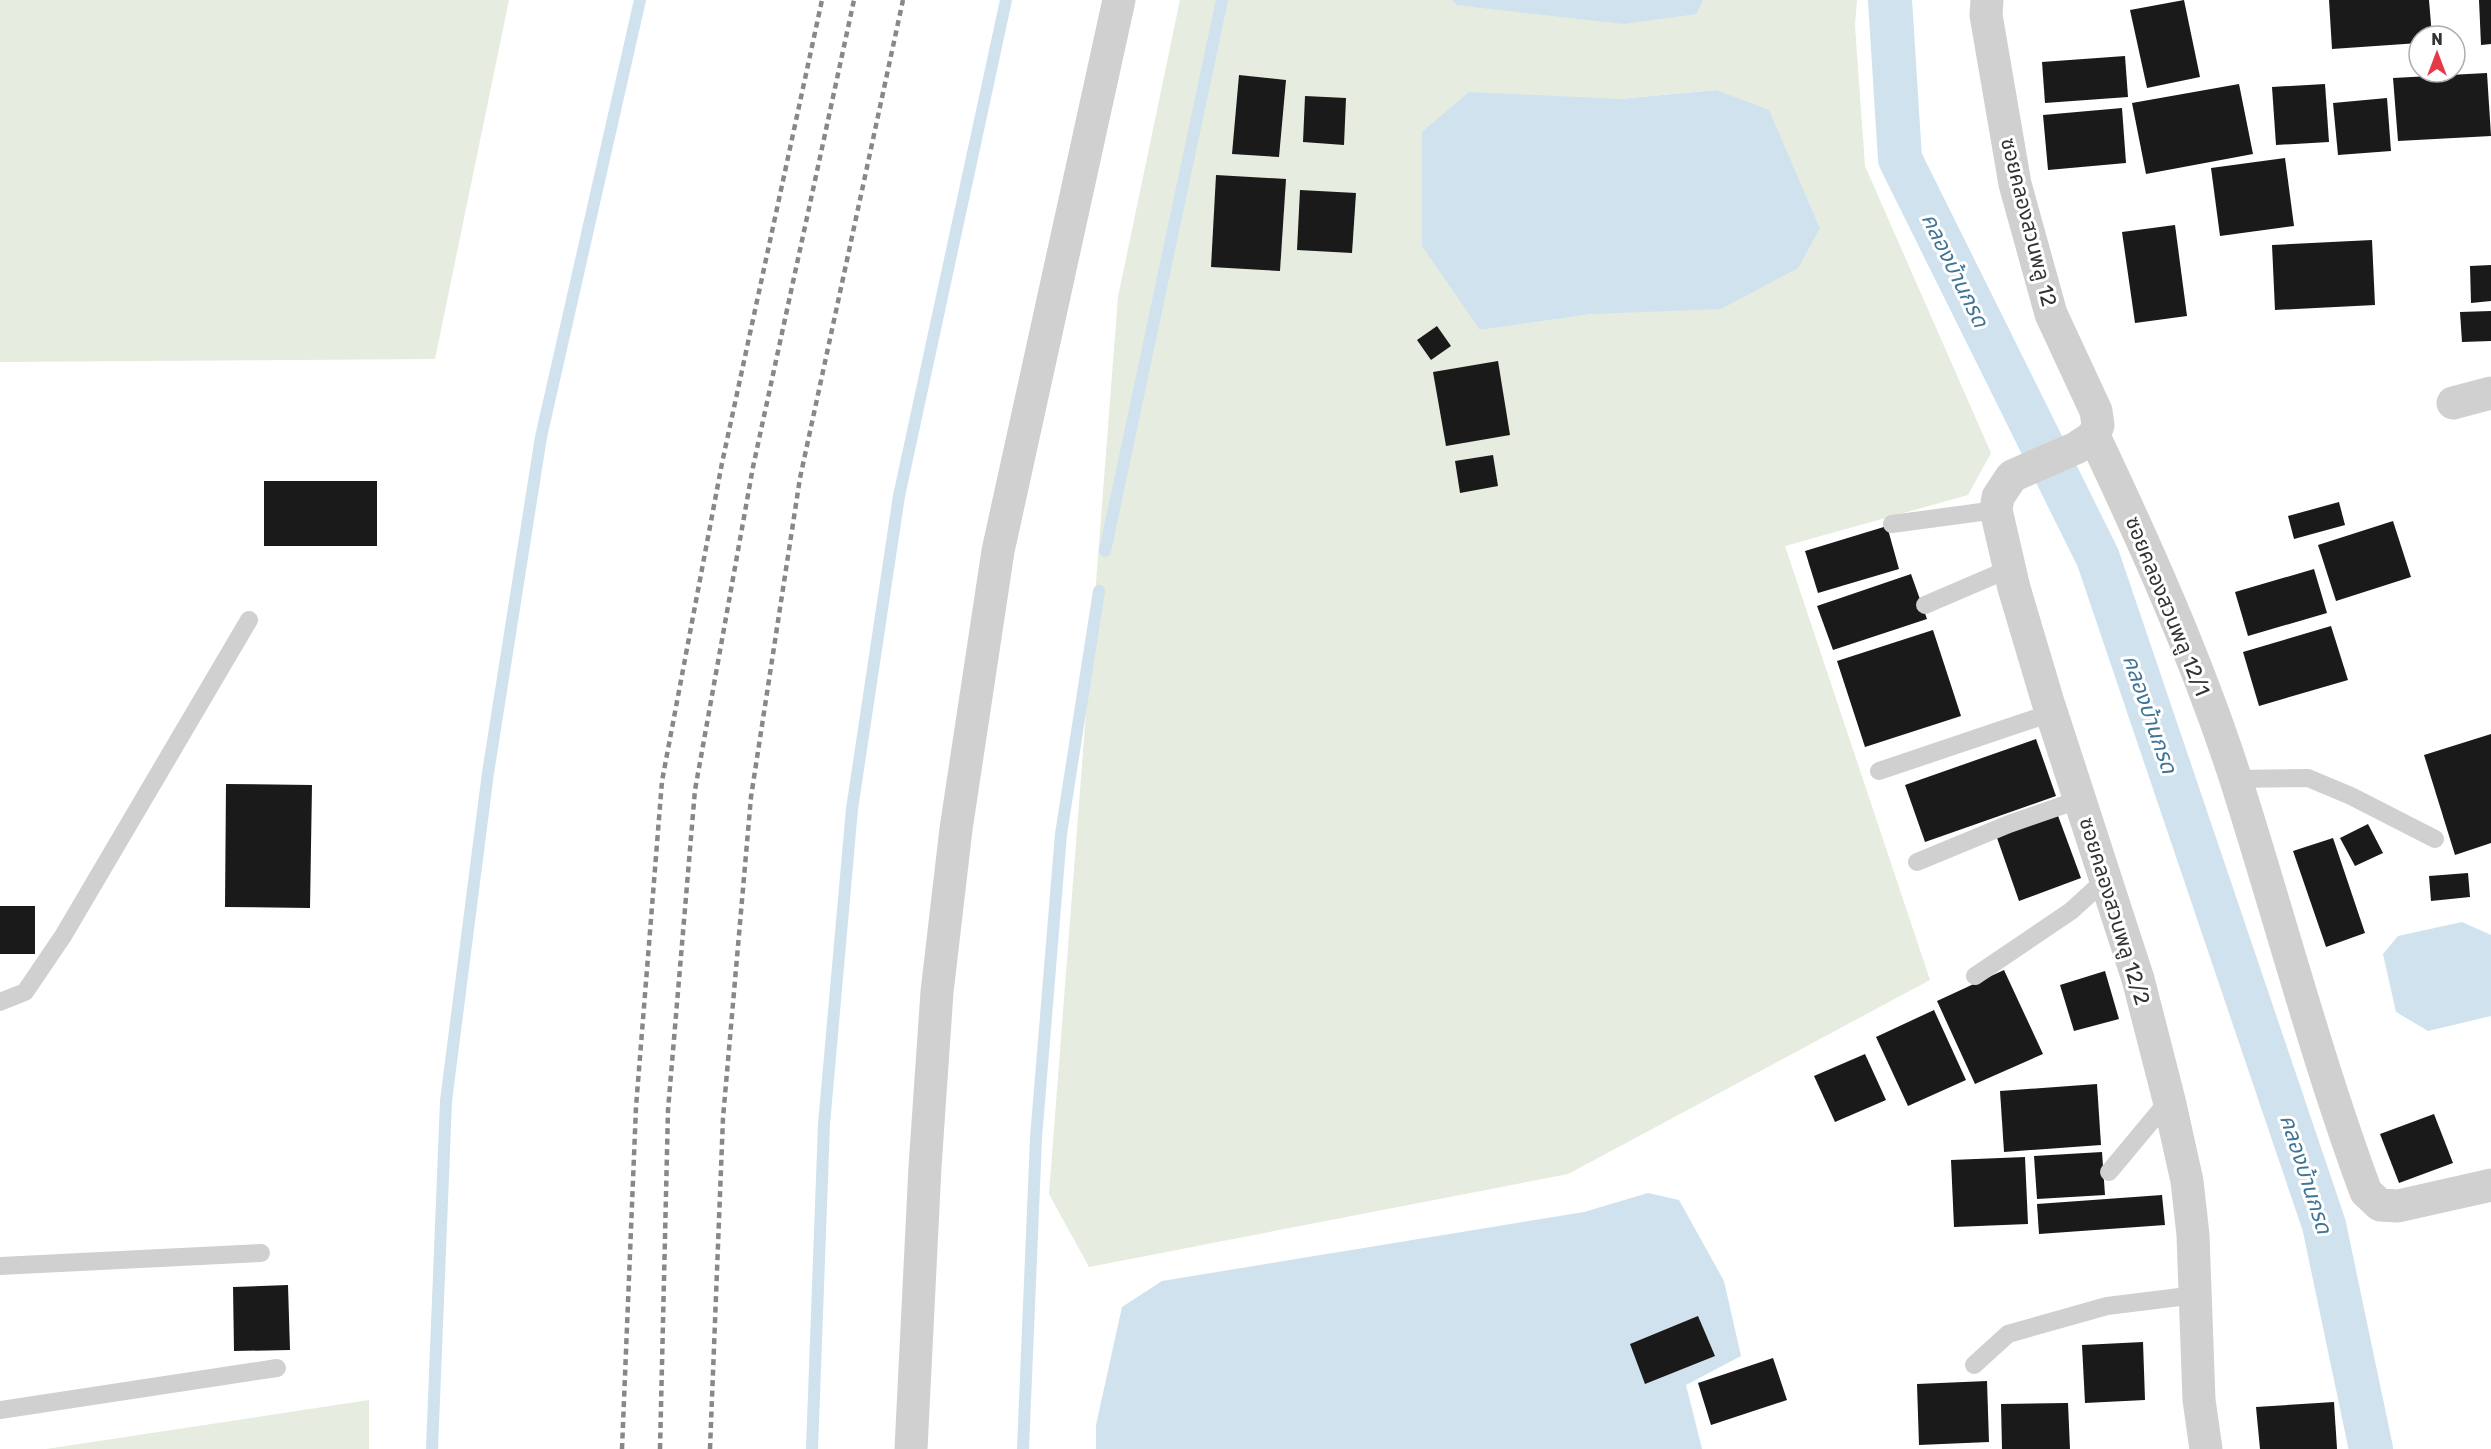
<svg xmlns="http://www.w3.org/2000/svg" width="2491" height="1449" font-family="Rubik,'Noto Sans Thai',sans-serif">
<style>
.green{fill:#e6ecdf;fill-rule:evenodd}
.water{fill:#cfe2ee}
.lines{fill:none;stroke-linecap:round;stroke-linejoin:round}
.stream{stroke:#cfe2ee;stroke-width:12}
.canal{stroke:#cfe2ee;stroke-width:44}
.building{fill:#1a1a1a}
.service{stroke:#d0d0d0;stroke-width:18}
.minor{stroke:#d0d0d0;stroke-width:33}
.rail{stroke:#888;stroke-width:4.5;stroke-dasharray:6 4.5;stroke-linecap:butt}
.labels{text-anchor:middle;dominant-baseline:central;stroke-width:6;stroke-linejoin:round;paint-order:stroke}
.street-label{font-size:21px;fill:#333;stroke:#fff}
.water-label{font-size:22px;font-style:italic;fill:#3f7597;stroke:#fff}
</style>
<rect width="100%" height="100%" fill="#fff"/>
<!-- green -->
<g class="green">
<path d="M 0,0 L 509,0 L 435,359 L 0,362 Z"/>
<path d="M 1180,0 L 1452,0 L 1456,5 L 1697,14 L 1703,0 L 1857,0 L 1855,26 L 1865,166 L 1991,453 L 1968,495 L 1785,546 L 1930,980 L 1568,1174 L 1089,1267 L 1049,1194 L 1118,297 ZM 1715,90 L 1769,111 L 1820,228 L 1592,314 L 1480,330 L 1619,99 Z"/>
<path d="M 369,1400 L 369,1449 L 46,1449 Z"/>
</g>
<!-- water -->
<g class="water">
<path d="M 1452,0 L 1703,0 L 1697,14 L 1623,24 L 1456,5 Z"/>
<path d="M 1716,90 L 1769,110 L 1820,228 L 1798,268 L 1721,309 L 1592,314 L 1480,330 L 1422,246 L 1422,132 L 1469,92 L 1619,99 Z"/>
<path d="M 2462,922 L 2491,935 L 2491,1016 L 2428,1031 L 2396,1012 L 2383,954 L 2398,936 Z"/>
<path d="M 1648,1193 L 1679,1200 L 1724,1281 L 1741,1356 L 1686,1385 L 1702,1449 L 1096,1449 L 1096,1425 L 1122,1307 L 1162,1281 L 1584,1212 Z"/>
</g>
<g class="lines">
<!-- stream -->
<g class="stream">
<path d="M 1105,551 L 1222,0"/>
<path d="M 432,1449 L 446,1101 L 488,773 L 541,437 L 640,0"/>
<path d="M 812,1449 L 824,1124 L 852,809 L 899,496 L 1006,0"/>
<path d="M 1023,1449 L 1036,1138 L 1061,834 L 1099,591"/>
</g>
<!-- canal -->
<path class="canal" d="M 1890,0 L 1900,159 L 2098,558 L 2324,1225 L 2371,1449"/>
</g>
<!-- building -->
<g class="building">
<path d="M 2184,0 L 2200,77 L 2147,88 L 2130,10 Z"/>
<path d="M 2329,0 L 2429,0 L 2432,36 L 2419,36 L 2419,43 L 2332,49 Z"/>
<path d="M 2479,0 L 2491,0 L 2491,44 L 2481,45 Z"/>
<path d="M 2125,56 L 2128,97 L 2045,103 L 2042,62 Z"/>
<path d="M 2487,73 L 2491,136 L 2398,141 L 2393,78 Z"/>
<path d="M 1239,75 L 1286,80 L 1279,157 L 1232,154 Z"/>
<path d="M 2239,84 L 2253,154 L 2146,174 L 2132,103 Z"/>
<path d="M 2325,84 L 2329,142 L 2276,145 L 2272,87 Z"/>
<path d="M 1305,96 L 1346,98 L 1344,145 L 1303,142 Z"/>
<path d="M 2387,98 L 2391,151 L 2338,155 L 2333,103 Z"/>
<path d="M 2122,108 L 2126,163 L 2048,170 L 2043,115 Z"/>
<path d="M 2285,158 L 2294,226 L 2220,236 L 2211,168 Z"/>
<path d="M 1216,175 L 1286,179 L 1280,271 L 1211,267 Z"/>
<path d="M 1300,190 L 1356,193 L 1352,253 L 1297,250 Z"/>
<path d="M 2175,225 L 2187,316 L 2135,323 L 2122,232 Z"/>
<path d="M 2372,240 L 2375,305 L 2275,310 L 2272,245 Z"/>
<path d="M 2491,265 L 2491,301 L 2471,303 L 2470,266 Z"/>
<path d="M 2491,311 L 2491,341 L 2462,342 L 2460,312 Z"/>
<path d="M 1437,326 L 1451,346 L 1431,360 L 1417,340 Z"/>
<path d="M 1498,361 L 1510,435 L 1446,446 L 1433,372 Z"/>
<path d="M 1493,455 L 1498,486 L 1460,493 L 1455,461 Z"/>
<rect x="264" y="481" width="113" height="65"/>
<path d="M 2339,502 L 2345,525 L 2294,539 L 2288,516 Z"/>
<path d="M 2393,521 L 2411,577 L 2336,601 L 2318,545 Z"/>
<path d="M 1887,526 L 1899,569 L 1818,593 L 1805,551 Z"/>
<path d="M 2314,569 L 2327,613 L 2248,636 L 2235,592 Z"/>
<path d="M 1911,574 L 1927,619 L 1833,650 L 1817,606 Z"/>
<path d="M 2331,626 L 2348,680 L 2259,706 L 2243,652 Z"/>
<path d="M 1933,630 L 1961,716 L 1865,747 L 1837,661 Z"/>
<path d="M 2491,734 L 2491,843 L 2455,855 L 2424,755 Z"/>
<path d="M 2036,739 L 2056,796 L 1925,842 L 1905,785 Z"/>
<path d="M 226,784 L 312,785 L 310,908 L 225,907 Z"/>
<path d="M 2057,813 L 2081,878 L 2019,901 L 1996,835 Z"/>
<path d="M 2368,824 L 2383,853 L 2355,866 L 2340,838 Z"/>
<path d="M 2333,838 L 2365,933 L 2326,947 L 2293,851 Z"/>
<path d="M 2468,873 L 2470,897 L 2431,901 L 2429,876 Z"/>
<rect x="0" y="906" width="35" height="48"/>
<path d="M 2004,970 L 2043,1054 L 1975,1084 L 1937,1001 Z"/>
<path d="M 2105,971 L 2119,1019 L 2074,1031 L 2060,985 Z"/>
<path d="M 1934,1010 L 1966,1080 L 1908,1106 L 1876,1037 Z"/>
<path d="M 1865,1054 L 1886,1100 L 1835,1122 L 1814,1076 Z"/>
<path d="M 2097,1084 L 2101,1145 L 2004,1152 L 2000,1091 Z"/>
<path d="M 2434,1114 L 2453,1163 L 2399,1183 L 2380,1134 Z"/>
<path d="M 2102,1152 L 2105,1195 L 2037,1199 L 2034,1156 Z"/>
<path d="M 2025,1157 L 2028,1224 L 1954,1227 L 1951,1160 Z"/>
<path d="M 2162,1195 L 2165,1225 L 2039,1234 L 2037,1204 Z"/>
<path d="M 288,1285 L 290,1350 L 234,1351 L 233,1287 Z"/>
<path d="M 1698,1316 L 1715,1356 L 1645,1384 L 1630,1344 Z"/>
<path d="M 2143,1342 L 2145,1400 L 2085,1403 L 2082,1345 Z"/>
<path d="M 1773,1358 L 1787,1400 L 1711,1425 L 1698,1383 Z"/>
<path d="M 1987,1381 L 1989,1442 L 1919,1445 L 1917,1384 Z"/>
<path d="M 2334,1402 L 2337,1449 L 2260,1449 L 2256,1407 Z"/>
<path d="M 2068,1403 L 2070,1449 L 2002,1449 L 2001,1404 Z"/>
</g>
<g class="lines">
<!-- service -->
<g class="service">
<path d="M 1892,524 L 1996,510"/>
<path d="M 1925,605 L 2009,569"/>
<path d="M 1879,771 L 2051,713"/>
<path d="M 2235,779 L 2308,778 L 2351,796 L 2435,839"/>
<path d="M 1917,862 L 2009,824 L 2081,799"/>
<path d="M 1975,976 L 2071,911 L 2105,880"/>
<path d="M 0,1002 L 25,992 L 63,936 L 249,620"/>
<path d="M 2109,1172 L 2169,1100"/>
<path d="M 0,1266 L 261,1253"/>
<path d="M 1974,1365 L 2008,1334 L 2107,1306 L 2196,1295"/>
<path d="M 0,1410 L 277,1368"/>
</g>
<!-- minor -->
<g class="minor">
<path d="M 1987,0 L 1986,15 L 2015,184 L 2051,314 L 2096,411 L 2098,425 L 2094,436"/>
<path d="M 2453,403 L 2491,393"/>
<path d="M 2094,436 L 2076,448 L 2012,476 L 1998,497 L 1996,510 L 2014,588 L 2047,699 L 2138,979 L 2169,1100 L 2187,1181 L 2193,1235 L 2199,1400 L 2206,1449"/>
<path d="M 2094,436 C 2147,548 2198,662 2236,780 C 2280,918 2316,1057 2366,1192 L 2380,1205 L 2398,1206 L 2491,1185"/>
<path d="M 911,1449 L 925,1167 L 937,992 L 956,829 L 998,551 L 1119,0"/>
</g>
<!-- rail -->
<g class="rail">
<path d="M 622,1449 L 636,1107 L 662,781 L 722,463 L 822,0"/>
<path d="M 660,1449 L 668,1110 L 695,790 L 753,467 L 854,0"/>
<path d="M 710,1449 L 723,1118 L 751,797 L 800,478 L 903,0"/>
</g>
</g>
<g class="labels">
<!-- street labels -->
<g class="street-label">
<text transform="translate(2029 222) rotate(76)">ซอยคลองสวนพลู 12</text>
<text transform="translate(2168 606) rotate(68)">ซอยคลองสวนพลู 12/1</text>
<text transform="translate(2115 911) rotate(73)">ซอยคลองสวนพลู 12/2</text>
</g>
<!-- water labels -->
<g class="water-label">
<text transform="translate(1955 270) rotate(64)">คลองบ้านกรด</text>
<text transform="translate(2150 714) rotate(71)">คลองบ้านกรด</text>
<text transform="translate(2306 1174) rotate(72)">คลองบ้านกรด</text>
</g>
</g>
<!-- north arrow -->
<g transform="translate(2437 54)"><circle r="28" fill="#ffffff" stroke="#adadad" stroke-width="1.5"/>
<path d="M0-4.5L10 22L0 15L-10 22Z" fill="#e63946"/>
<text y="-9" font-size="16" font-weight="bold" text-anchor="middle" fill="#333333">N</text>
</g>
</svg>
